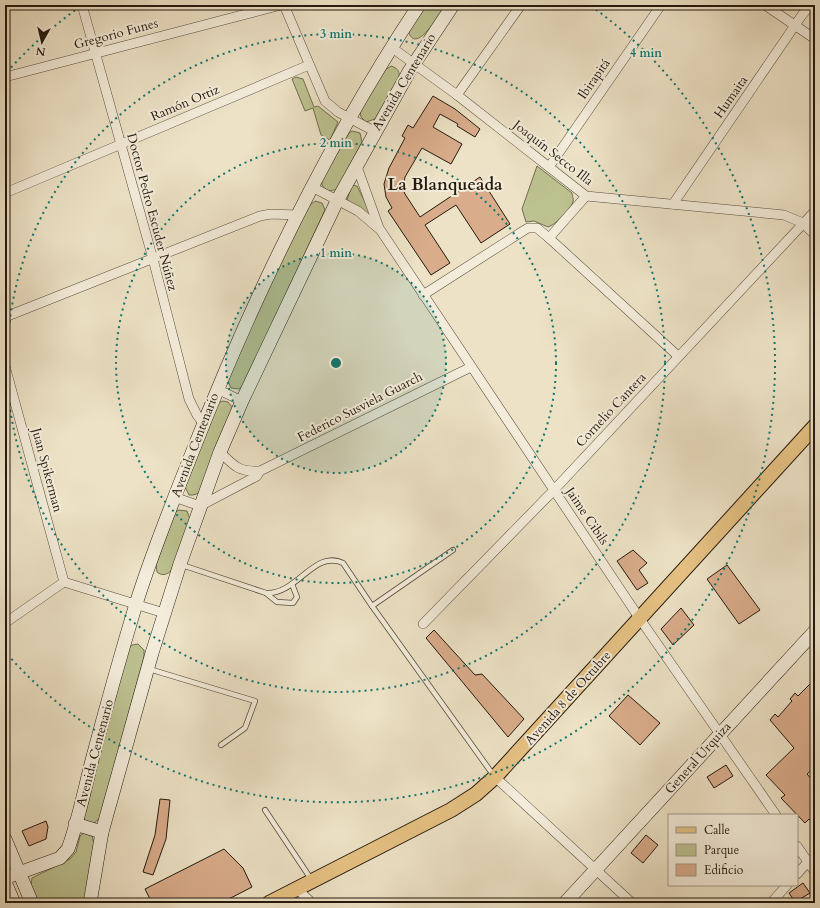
<svg xmlns="http://www.w3.org/2000/svg" width="820" height="908" font-family="Cardo,serif">
<style>
.green{fill:#bdc291;stroke:#706e50}
.building{fill:#d9ac8b;stroke:#24190e}
.lines{fill:none;stroke-linecap:round;stroke-linejoin:round}
.lane-casing{stroke:#564b3c;stroke-width:6}
.street-casing{stroke:#564b3c;stroke-width:10}
.secondary-casing{stroke:#24190e;stroke-width:14}
.primary-casing{stroke:#24190e;stroke-width:16}
.lane{stroke:#f3ecda;stroke-width:4.5}
.street{stroke:#f3ecda;stroke-width:9}
.secondary{stroke:#f3ecda;stroke-width:13}
.primary{stroke:#e6c183;stroke-width:14}
.ring{fill:none;stroke:#0f766e;stroke-width:2;stroke-dasharray:2 4}
.labels{text-anchor:middle;dominant-baseline:central;stroke-width:4;stroke-linejoin:round;paint-order:stroke}
.street-label{font-size:13px;fill:#24190e;stroke:#f3ecda}
.district-label{font-size:17px;font-weight:bold;fill:#24190e;stroke:#f3ecda}
.centre{fill:#0f766e;stroke:#f3ecda;stroke-width:2}
.ring-label{font-size:12px;text-anchor:middle;font-weight:bold;fill:#0f766e;stroke:#f3ecda;stroke-width:4;stroke-linejoin:round;paint-order:stroke}
</style>
<rect width="100%" height="100%" fill="#ede2c6"/>
<filter id="stains"><feTurbulence type="fractalNoise" baseFrequency=".005" numOctaves="4"/><feColorMatrix values="0 0 0 0 .2 0 0 0 0 .09 0 0 0 0 .02 0 0 0 .5 -.17"/></filter>
<radialGradient id="worn" r=".72"><stop offset=".6" stop-color="#630" stop-opacity="0"/><stop offset="1" stop-color="#630" stop-opacity=".3"/></radialGradient>
<!-- green -->
<g class="green">
<path d="M 424,5 L 445,5 C 441,12 415,58 408,30 Z"/>
<path d="M 391,66 C 398,68 400,72 399,79 L 375,119 L 366,122 L 361,117 L 360,111 L 385,70 Z"/>
<path d="M 296,77 L 303,79 L 314,107 L 318,106 L 338,122 L 330,140 L 321,135 L 313,108 L 305,111 L 292,79 Z"/>
<path d="M 352,131 L 360,133 L 362,142 L 337,189 C 330,192 326,191 322,185 L 322,180 L 349,133 Z"/>
<path d="M 537,166 L 572,193 C 572,196 574,199 573,202 C 571,209 555,225 548,227 L 534,221 L 526,222 L 522,209 Z"/>
<path d="M 352,185 L 357,186 L 376,224 L 347,200 Z"/>
<path d="M 315,201 L 322,203 L 325,210 L 243,386 L 239,389 L 231,388 L 228,381 L 260,306 L 305,214 L 310,205 Z"/>
<path d="M 223,401 L 228,402 L 233,408 L 199,493 L 193,495 L 189,495 L 185,487 L 218,403 Z"/>
<path d="M 178,510 L 187,511 L 190,519 L 171,571 C 166,575 162,576 157,572 L 156,565 L 175,513 Z"/>
<path d="M 138,644 L 144,650 L 144,657 L 100,818 L 93,824 L 85,821 L 83,816 L 129,648 L 132,645 Z"/>
<path d="M 84,833 L 92,836 L 94,844 L 84,903 L 39,903 L 31,885 L 32,878 L 70,859 L 76,852 L 80,836 Z"/>
</g>
<!-- building -->
<g class="building">
<path d="M 433,96 L 455,109 L 480,129 L 475,137 L 457,126 L 458,124 L 440,114 L 433,127 L 462,144 L 451,164 L 422,148 L 405,177 L 403,189 L 405,194 L 420,217 L 480,177 L 510,224 L 481,243 L 456,205 L 425,225 L 450,263 L 431,275 L 388,211 L 392,208 L 386,197 L 384,184 L 389,168 L 405,138 L 402,136 L 408,125 L 413,128 Z"/>
<path d="M 633,550 L 647,563 L 639,570 L 648,583 L 637,590 L 617,561 Z"/>
<path d="M 727,565 L 760,610 L 739,624 L 707,579 Z"/>
<path d="M 681,608 L 694,625 L 673,645 L 661,629 Z"/>
<path d="M 434,630 L 475,675 L 482,674 L 524,719 L 508,737 L 426,638 Z"/>
<path d="M 815,679 L 815,767 L 807,774 L 815,783 L 815,826 L 809,819 L 805,823 L 781,798 L 785,795 L 766,775 L 794,748 L 770,720 L 775,714 L 778,717 L 792,701 L 790,699 L 795,693 L 798,696 Z"/>
<path d="M 628,695 L 660,723 L 640,745 L 609,716 Z"/>
<path d="M 726,765 L 733,776 L 714,788 L 707,777 Z"/>
<path d="M 160,799 L 170,800 L 166,839 L 153,875 L 143,872 L 155,835 Z"/>
<path d="M 46,821 L 48,827 L 46,839 L 29,846 L 22,831 Z"/>
<path d="M 646,835 L 658,845 L 643,863 L 631,853 Z"/>
<path d="M 224,849 L 243,868 L 252,887 L 221,903 L 152,903 L 145,889 Z"/>
<path d="M 803,883 L 810,893 L 795,902 L 789,893 Z"/>
</g>
<g class="lines">
<!-- lane casing -->
<g class="lane-casing">
<g id="lane">
<path d="M 182,565 L 266,593 C 297,595 314,549 343,563 L 372,606 L 494,776"/>
<path d="M 267,594 L 277,602 L 293,603 L 297,597 L 292,584"/>
<path d="M 372,606 L 453,550"/>
<path d="M 149,669 L 255,701 L 245,728 L 221,745"/>
<path d="M 265,810 L 311,879"/>
</g>
</g>
<!-- street casing -->
<g class="street-casing">
<g id="street">
<path d="M 82,5 L 153,259 L 189,399 L 197,415 L 203,423"/>
<path d="M 284,5 L 325,101 L 338,112 L 374,131"/>
<path d="M 765,5 L 815,39"/>
<path d="M 391,47 L 457,95 L 586,196 L 784,215 L 803,223 L 815,235"/>
<path d="M 5,77 L 281,5"/>
<path d="M 457,95 L 521,5"/>
<path d="M 356,164 L 379,228 L 640,619 L 776,815"/>
<path d="M 549,167 L 661,5"/>
<path d="M 312,187 L 358,211 L 378,228"/>
<path d="M 5,193 L 309,65"/>
<path d="M 673,204 L 802,15 L 811,5"/>
<path d="M 549,238 L 678,356"/>
<path d="M 423,295 L 523,231 L 528,228 L 537,228 L 549,238 L 586,196"/>
<path d="M 5,317 L 260,216 L 271,214 L 297,215"/>
<path d="M 5,366 L 64,582"/>
<path d="M 217,389 L 242,401"/>
<path d="M 220,452 C 235,467 239,472 260,471 L 471,367"/>
<path d="M 174,497 L 200,506 L 257,476 L 260,471"/>
<path d="M 64,582 L 164,613"/>
<path d="M 5,623 L 64,582"/>
<path d="M 423,624 L 554,490 L 815,211"/>
<path d="M 495,777 L 632,903"/>
<path d="M 797,846 L 815,872"/>
<path d="M 797,874 L 808,862"/>
<path d="M 296,888 L 312,903"/>
<path d="M 771,903 L 787,885"/>
</g>
</g>
<!-- secondary casing -->
<g class="secondary-casing">
<g id="secondary">
<path d="M 75,824 L 102,832"/>
<path d="M 5,839 L 32,903"/>
<path d="M 5,878 L 60,858 L 68,849 C 78,822 84,792 91,764 C 105,711 120,657 136,604 C 152,553 172,503 192,453 C 253,297 326,145 419,5"/>
<path d="M 5,882 L 14,903"/>
<path d="M 90,903 L 102,832 L 152,653 L 180,564 L 220,452 L 242,401 L 337,201 L 410,70 L 453,5"/>
<path d="M 565,903 L 815,631"/>
</g>
</g>
<!-- primary casing -->
<g class="primary-casing">
<path id="primary" d="M 269,903 L 451,810 L 476,794 L 495,777 L 815,426"/>
</g>
<!-- lane -->
<use href="#lane" class="lane"/>
<!-- street -->
<use href="#street" class="street"/>
<!-- secondary -->
<use href="#secondary" class="secondary"/>
<!-- primary -->
<use href="#primary" class="primary"/>
</g>
<!-- distance rings -->
<circle cx="336" cy="363" r="110" fill="#0f766e" fill-opacity=".12"/>
<g class="ring">
<circle cx="336" cy="363" r="110"/>
<circle cx="336" cy="363" r="220"/>
<circle cx="336" cy="363" r="329"/>
<path d="M7 72A439 439 0 0 1 81 6M591 6A439 439 0 1 1 7 654"/>
</g>
<g class="labels">
<!-- street labels -->
<g class="street-label">
<text transform="translate(116 34) rotate(-15)">Gregorio Funes</text>
<text transform="translate(594 79) rotate(-55)">Ibirapitá</text>
<text transform="translate(404 82) rotate(-59)">Avenida Centenario</text>
<text transform="translate(731 97) rotate(-55)">Humaita</text>
<text transform="translate(185 103) rotate(-23)">Ramón Ortiz</text>
<text transform="translate(553 153) rotate(38)">Joaquín Secco Illa</text>
<text transform="translate(152 212) rotate(75)">Doctor Pedro Escuder Núñez</text>
<text transform="translate(360 407) rotate(-27)">Federico Susviela Guarch</text>
<text transform="translate(611 410) rotate(-47)">Cornelio Cantera</text>
<text transform="translate(195 445) rotate(-69)">Avenida Centenario</text>
<text transform="translate(47 470) rotate(75)">Juan Spikerman</text>
<text transform="translate(587 516) rotate(56)">Jaime Cibils</text>
<text transform="translate(568 698) rotate(-48)">Avenida 8 de Octubre</text>
<text transform="translate(95 753) rotate(-75)">Avenida Centenario</text>
<text transform="translate(698 758) rotate(-48)">General Urquiza</text>
</g>
<!-- district labels -->
<g class="district-label">
<text x="445" y="184">La Blanqueada</text>
</g>
</g>
<circle cx="336" cy="363" r="6" class="centre"/>
<g class="ring-label">
<text x="336" y="38">3 min</text>
<text x="646" y="57">4 min</text>
<text x="336" y="147">2 min</text>
<text x="336" y="257">1 min</text>
</g>
<!-- margin -->
<rect width="820" height="908" fill="none" stroke="#ede2c6" stroke-width="20"/>
<rect x="6" y="6" width="808" height="896" fill="none" stroke="#24190e" stroke-width="2"/>
<rect x="10" y="10" width="800" height="888" fill="none" stroke="#24190e"/>
<!-- legend -->
<rect x="668" y="814" width="130" height="72" fill="#f3ecda" stroke="#a09888"/>
<rect x="676" y="827" width="20" height="6" fill="#e6c183" stroke="#a09888"/>
<text x="704" y="834" font-size="12" fill="#24190e">Calle</text>
<rect x="676" y="844" width="20" height="12" fill="#bdc291" stroke="#a09888"/>
<text x="704" y="854" font-size="12" fill="#24190e">Parque</text>
<rect x="676" y="864" width="20" height="12" fill="#d9ac8b" stroke="#a09888"/>
<text x="704" y="874" font-size="12" fill="#24190e">Edificio</text>
<!-- north arrow -->
<g transform="translate(42 42) rotate(188)" stroke="#f3ecda" stroke-width="3" paint-order="stroke">
<path d="M0-3L7 15L0 10L-7 15Z" fill="#24190e"/>
<text y="-6" font-size="11" font-weight="bold" text-anchor="middle" fill="#24190e">N</text>
</g>
<rect width="100%" height="100%" filter="url(#stains)"/>
<rect width="100%" height="100%" fill="url(#worn)"/>
</svg>
